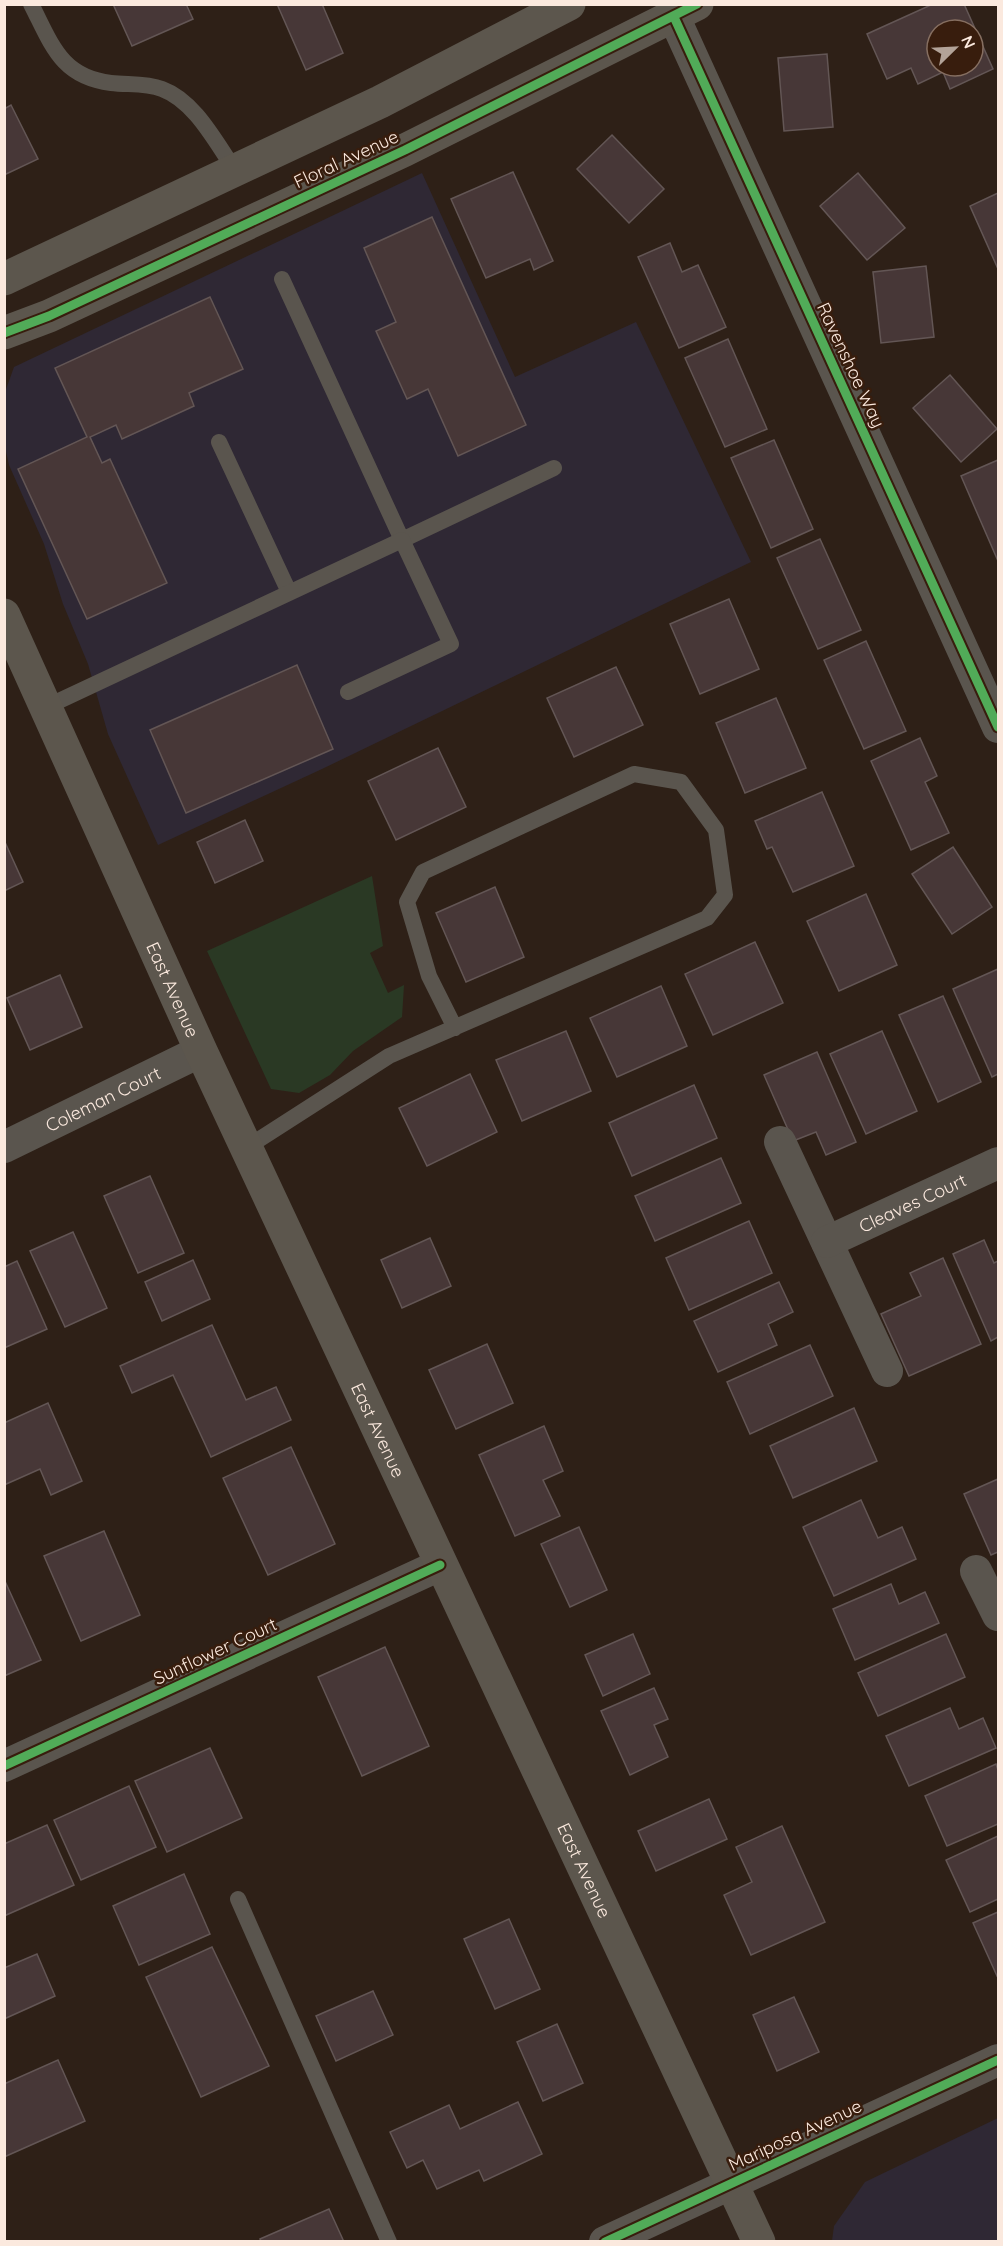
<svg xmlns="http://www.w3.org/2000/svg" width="1003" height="2246" font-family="Quicksand,sans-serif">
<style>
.commercial{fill:#2f2834}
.green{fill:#2a3924}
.building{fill:#473737;stroke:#635655;stroke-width:1.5;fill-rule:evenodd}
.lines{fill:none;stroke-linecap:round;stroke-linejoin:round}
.lane{stroke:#5a554e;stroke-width:16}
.street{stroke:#5a554e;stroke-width:32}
.secondary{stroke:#5c564d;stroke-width:33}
.cycleway-casing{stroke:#381d0d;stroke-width:13}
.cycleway{stroke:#51ab58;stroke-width:9}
.labels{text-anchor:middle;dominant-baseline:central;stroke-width:5;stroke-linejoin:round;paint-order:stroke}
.street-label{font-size:18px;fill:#fbe9de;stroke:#381d0d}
</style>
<rect width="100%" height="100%" fill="#2e2017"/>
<!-- commercial -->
<g class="commercial">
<path d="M 422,173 L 515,377 L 636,322 L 751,562 L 322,769 L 158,845 L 108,734 L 88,664 L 63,604 L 44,544 L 9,465 L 5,447 L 4,395 L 14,367 Z"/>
<path d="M 998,2118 L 998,2241 L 832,2241 L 834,2226 L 865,2182 Z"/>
</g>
<!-- green -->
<path class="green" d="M 372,876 L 383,946 L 370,953 L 388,993 L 404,985 L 402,1017 L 353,1051 L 330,1075 L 299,1093 L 271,1089 L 207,951 Z"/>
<!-- building -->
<g class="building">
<path d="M 113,4 L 186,4 L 193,19 L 132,46 Z"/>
<path d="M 277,4 L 322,4 L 343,53 L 306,70 Z"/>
<path d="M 933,4 L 964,4 L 993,69 L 950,89 L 943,72 L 918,84 L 911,68 L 887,79 L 867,34 ZM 937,30 L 973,30 L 973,66 L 937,66 Z"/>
<path d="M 827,54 L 833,127 L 784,131 L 778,58 Z"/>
<path d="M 11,105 L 38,159 L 4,175 L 4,109 Z"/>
<path d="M 612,135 L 664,189 L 629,223 L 577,169 Z"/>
<path d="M 513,172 L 553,261 L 534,270 L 530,259 L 486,278 L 451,199 Z"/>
<path d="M 858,173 L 905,228 L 867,260 L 820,206 Z"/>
<path d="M 998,193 L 998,269 L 970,206 Z"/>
<path d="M 432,217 L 526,425 L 458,456 L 428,389 L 407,399 L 376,331 L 396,322 L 364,248 Z"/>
<path d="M 670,243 L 682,272 L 698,265 L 726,327 L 679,348 L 638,257 Z"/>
<path d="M 926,266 L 934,337 L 881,343 L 873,272 Z"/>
<path d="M 210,297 L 243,369 L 189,393 L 194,406 L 122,439 L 116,425 L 90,437 L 102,463 L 110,459 L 167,583 L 87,619 L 18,469 L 87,437 L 55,368 Z"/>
<path d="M 728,339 L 767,429 L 725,447 L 685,358 Z"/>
<path d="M 950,375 L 997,429 L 961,462 L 913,408 Z"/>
<path d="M 774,440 L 813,529 L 771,548 L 731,458 Z"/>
<path d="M 998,460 L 998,561 L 961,476 Z"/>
<path d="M 820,539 L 861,630 L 818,649 L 777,558 Z"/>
<path d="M 729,599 L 759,669 L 700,694 L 670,624 Z"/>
<path d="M 866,641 L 906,731 L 864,749 L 824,660 Z"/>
<path d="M 297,665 L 333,749 L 186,813 L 150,730 Z"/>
<path d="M 616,667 L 643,725 L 574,757 L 547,698 Z"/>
<path d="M 776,698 L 806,768 L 745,793 L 716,723 Z"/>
<path d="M 920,738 L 937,776 L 925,782 L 949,833 L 911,850 L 871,761 Z"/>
<path d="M 438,748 L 466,807 L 396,840 L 368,781 Z"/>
<path d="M 822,792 L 854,866 L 793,892 L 772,847 L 767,849 L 755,821 Z"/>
<path d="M 245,820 L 263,861 L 215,883 L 197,842 Z"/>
<path d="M 4,840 L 23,882 L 4,891 Z"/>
<path d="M 953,847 L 992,907 L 952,934 L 912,874 Z"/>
<path d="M 495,887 L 524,957 L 466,982 L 436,913 Z"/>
<path d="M 866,894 L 897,965 L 839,991 L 807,921 Z"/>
<path d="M 755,942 L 783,1003 L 713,1035 L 685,974 Z"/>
<path d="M 998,969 L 998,1074 L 992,1077 L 953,989 Z"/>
<path d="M 60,975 L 82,1027 L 30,1050 L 7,998 Z"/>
<path d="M 661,986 L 687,1046 L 617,1077 L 590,1018 Z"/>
<path d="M 943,996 L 981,1082 L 938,1102 L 899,1015 Z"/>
<path d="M 566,1031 L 591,1091 L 522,1121 L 496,1060 Z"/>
<path d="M 882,1031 L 917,1111 L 866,1134 L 830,1054 Z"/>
<path d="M 817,1052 L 856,1142 L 826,1155 L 816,1132 L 793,1141 L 764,1075 Z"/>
<path d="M 470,1074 L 497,1132 L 427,1166 L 399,1108 Z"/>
<path d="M 694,1085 L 717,1138 L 632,1176 L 609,1123 Z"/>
<path d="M 721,1158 L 741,1203 L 655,1241 L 635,1196 Z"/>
<path d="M 150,1176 L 184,1253 L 138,1273 L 104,1196 Z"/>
<path d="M 749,1221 L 772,1273 L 689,1310 L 666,1258 Z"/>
<path d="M 73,1232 L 107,1308 L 65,1327 L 30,1251 Z"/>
<path d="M 430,1238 L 451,1286 L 402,1308 L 381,1260 Z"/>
<path d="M 984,1240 L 994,1263 L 998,1261 L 998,1337 L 991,1341 L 953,1254 Z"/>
<path d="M 943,1258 L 981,1344 L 909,1376 L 881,1314 L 921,1296 L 910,1273 Z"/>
<path d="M 193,1260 L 210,1299 L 162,1321 L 145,1282 Z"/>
<path d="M 17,1261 L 47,1329 L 4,1348 L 4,1267 Z"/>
<path d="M 779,1282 L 793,1312 L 768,1324 L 777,1345 L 718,1372 L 694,1321 Z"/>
<path d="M 212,1325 L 246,1400 L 276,1387 L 291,1420 L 211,1457 L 173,1375 L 132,1393 L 120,1366 Z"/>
<path d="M 487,1344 L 513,1403 L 456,1429 L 429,1370 Z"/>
<path d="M 810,1345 L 833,1396 L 750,1434 L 727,1382 Z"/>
<path d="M 48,1403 L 82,1481 L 51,1495 L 40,1469 L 4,1485 L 4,1423 Z"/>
<path d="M 854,1408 L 877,1461 L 793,1498 L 770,1446 Z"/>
<path d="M 544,1426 L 563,1471 L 543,1480 L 560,1516 L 515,1536 L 479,1455 Z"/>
<path d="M 291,1447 L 335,1544 L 268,1575 L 223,1478 Z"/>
<path d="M 998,1479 L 998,1552 L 991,1555 L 964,1494 Z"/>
<path d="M 861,1500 L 878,1538 L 902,1527 L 916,1559 L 834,1596 L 803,1527 Z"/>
<path d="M 579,1527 L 607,1590 L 570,1607 L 541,1544 Z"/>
<path d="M 104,1531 L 140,1615 L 81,1641 L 44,1556 Z"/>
<path d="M 4,1579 L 41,1660 L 4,1676 Z"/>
<path d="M 891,1584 L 899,1604 L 925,1592 L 939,1623 L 855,1660 L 833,1609 Z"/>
<path d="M 633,1634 L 650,1674 L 603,1696 L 585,1655 Z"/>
<path d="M 946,1634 L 965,1677 L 878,1716 L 858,1673 Z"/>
<path d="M 385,1647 L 429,1746 L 362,1776 L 318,1677 Z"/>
<path d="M 654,1688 L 668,1719 L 654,1725 L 668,1757 L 630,1775 L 601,1711 Z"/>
<path d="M 950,1708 L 959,1729 L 983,1718 L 996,1748 L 909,1786 L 886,1736 Z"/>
<path d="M 210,1748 L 242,1818 L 167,1852 L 135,1781 Z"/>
<path d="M 996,1764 L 998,1770 L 998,1824 L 947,1846 L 925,1796 Z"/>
<path d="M 129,1786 L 156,1847 L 81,1880 L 54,1820 Z"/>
<path d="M 709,1799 L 727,1839 L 656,1871 L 638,1831 Z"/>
<path d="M 47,1825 L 74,1885 L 4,1916 L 4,1844 Z"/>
<path d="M 782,1826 L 825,1922 L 751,1955 L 724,1895 L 752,1882 L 736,1847 Z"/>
<path d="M 998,1836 L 998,1899 L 970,1912 L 946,1860 Z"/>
<path d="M 184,1874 L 210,1934 L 139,1965 L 113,1906 Z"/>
<path d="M 998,1912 L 998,1975 L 997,1976 L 973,1923 Z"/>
<path d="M 509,1919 L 540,1989 L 495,2009 L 464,1939 Z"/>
<path d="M 212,1947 L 269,2066 L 201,2097 L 146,1977 Z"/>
<path d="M 37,1954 L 55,1996 L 4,2019 L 4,1968 Z"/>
<path d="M 373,1991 L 393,2035 L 336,2061 L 316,2016 Z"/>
<path d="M 794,1997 L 819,2052 L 777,2071 L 753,2015 Z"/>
<path d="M 557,2024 L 583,2083 L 543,2101 L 517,2042 Z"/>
<path d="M 58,2060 L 85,2121 L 4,2157 L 4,2084 Z"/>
<path d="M 518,2102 L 542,2154 L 484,2181 L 479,2170 L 437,2189 L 423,2160 L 407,2168 L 390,2132 L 449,2105 L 460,2129 Z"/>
<path d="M 329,2209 L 344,2242 L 261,2242 L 260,2239 Z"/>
</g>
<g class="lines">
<!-- lane -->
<g class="lane">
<path d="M 31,4 C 52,45 61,77 111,83 C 128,85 146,83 162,89 C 195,101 216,143 235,170"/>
<path d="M 282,279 L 402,540 L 554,468"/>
<path d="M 219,442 L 289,592"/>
<path d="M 46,707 L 402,540 L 451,644 L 348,692"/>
<path d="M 246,1148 L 389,1056 L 707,918 L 725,895 L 716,830 L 681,782 L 634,774 L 423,872 L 407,902 L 429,976 L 455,1028"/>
<path d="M 238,1899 L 389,2242"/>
</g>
<!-- street -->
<g class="street">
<path d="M 674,17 L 998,727"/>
<path d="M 780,1142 L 887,1371"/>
<path id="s1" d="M 4,1147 L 201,1051"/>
<path id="s2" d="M 827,1242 L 998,1163"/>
<path d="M 976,1571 L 998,1615"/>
<path d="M 4,1766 L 440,1565"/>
<path d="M 605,2242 L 998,2060"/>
</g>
<!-- secondary -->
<g class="secondary">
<path d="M 4,279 L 380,102 L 569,4"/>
<path d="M 4,333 L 49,316 L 405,150 L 697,4"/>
<path id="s3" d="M 4,615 L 201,1051 L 759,2242"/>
</g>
<!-- cycleway casing -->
<g class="cycleway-casing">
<g id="cycleway">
<path d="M 674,17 L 998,727"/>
<path d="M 4,333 L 49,316 L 405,150 L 697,4"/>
<path d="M 4,1766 L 440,1565"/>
<path d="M 605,2242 L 998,2060"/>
</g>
</g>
<!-- cycleway -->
<use href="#cycleway" class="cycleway"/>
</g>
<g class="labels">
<!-- street labels -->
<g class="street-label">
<text transform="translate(346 159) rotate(-25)">Floral Avenue</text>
<text transform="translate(851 365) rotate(65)">Ravenshoe Way</text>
<text stroke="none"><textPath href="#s3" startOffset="411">East Avenue</textPath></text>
<text stroke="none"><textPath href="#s1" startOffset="110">Coleman Court</textPath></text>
<text stroke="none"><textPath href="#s2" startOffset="94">Cleaves Court</textPath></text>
<text stroke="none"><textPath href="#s3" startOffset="897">East Avenue</textPath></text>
<text transform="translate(215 1651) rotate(-25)">Sunflower Court</text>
<text stroke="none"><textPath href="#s3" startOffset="1383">East Avenue</textPath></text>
<text transform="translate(795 2135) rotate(-25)">Mariposa Avenue</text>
</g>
</g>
<!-- border -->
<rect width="1003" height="2246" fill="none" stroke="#fbe9de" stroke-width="12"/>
<!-- north arrow -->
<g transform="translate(955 48) rotate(66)"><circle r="28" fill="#381d0d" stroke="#866f61" stroke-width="1.5"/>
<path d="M0-4.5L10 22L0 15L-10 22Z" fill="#b3a398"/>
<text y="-9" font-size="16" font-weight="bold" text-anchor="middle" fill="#fbe9de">N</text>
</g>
</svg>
